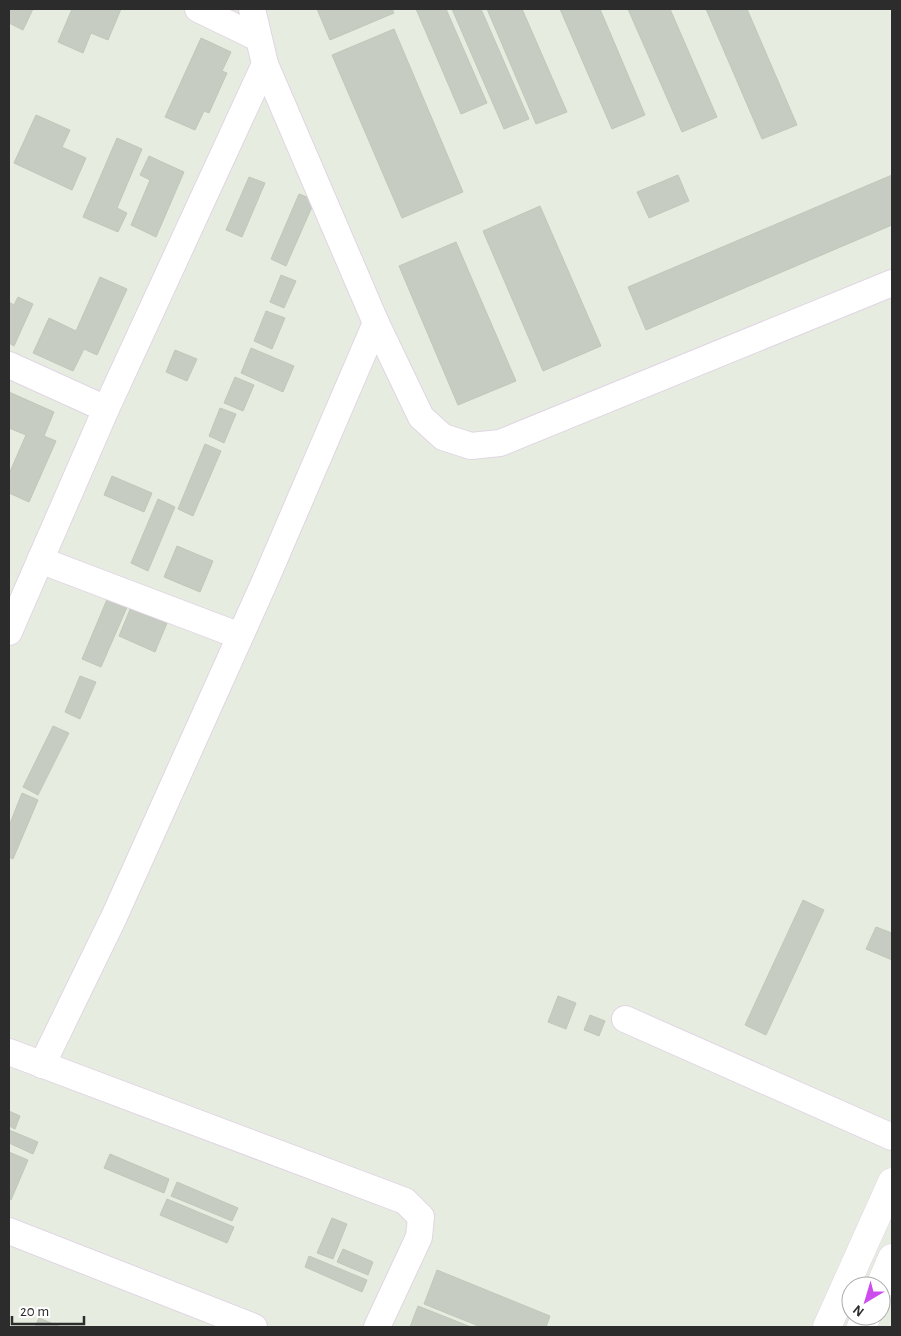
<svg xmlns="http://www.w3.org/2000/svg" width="901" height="1336" font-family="'Alegreya Sans',sans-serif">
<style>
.building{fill:#c6ccc2;stroke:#bfc8b9}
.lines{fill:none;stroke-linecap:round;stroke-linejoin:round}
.street-casing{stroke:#e1d5e4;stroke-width:28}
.secondary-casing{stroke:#e1d5e4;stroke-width:29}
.street{stroke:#fff;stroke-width:26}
.secondary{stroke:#fff;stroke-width:28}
</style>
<rect width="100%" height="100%" fill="#e6ede0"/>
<!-- building -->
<g class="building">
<path d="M 9,9 L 33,9 L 23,30 L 9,23 Z"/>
<path d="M 72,9 L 121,9 L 108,40 L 91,33 L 83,53 L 58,42 Z"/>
<path d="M 317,9 L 392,9 L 394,13 L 330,40 Z"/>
<path d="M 416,9 L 446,9 L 487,103 L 461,114 Z"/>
<path d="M 452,9 L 481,9 L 529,119 L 504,129 Z"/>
<path d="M 487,9 L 522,9 L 567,112 L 536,124 Z"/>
<path d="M 560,9 L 600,9 L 645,115 L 612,129 Z"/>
<path d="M 628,9 L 670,9 L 717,117 L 682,132 Z"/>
<path d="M 706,9 L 747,9 L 797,125 L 762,139 Z"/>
<path d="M 394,29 L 463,192 L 402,218 L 332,55 Z"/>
<path d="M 201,38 L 231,52 L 222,71 L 227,73 L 209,113 L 204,111 L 195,130 L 165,117 Z"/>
<path d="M 36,115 L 70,130 L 62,147 L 86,158 L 72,190 L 14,163 Z"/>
<path d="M 117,138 L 142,149 L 117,208 L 127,213 L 118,232 L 83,217 Z"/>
<path d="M 149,156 L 184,172 L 156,237 L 131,225 L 150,180 L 140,175 Z"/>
<path d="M 678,175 L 689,201 L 649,218 L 637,192 Z"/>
<path d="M 892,175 L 892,225 L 646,330 L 628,287 Z"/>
<path d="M 249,177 L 265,183 L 242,237 L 226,230 Z"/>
<path d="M 299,194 L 315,200 L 286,266 L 271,259 Z"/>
<path d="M 540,206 L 601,346 L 543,371 L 483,231 Z"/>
<path d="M 456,242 L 516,381 L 458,405 L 399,266 Z"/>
<path d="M 281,275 L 296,281 L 284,308 L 270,302 Z"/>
<path d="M 100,277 L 127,289 L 97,355 L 84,349 L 73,371 L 33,353 L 49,318 L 76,331 Z"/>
<path d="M 18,297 L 33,304 L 14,346 L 9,343 L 9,302 L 14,305 Z"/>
<path d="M 266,311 L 285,318 L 272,349 L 254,341 Z"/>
<path d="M 251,348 L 294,366 L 283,392 L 241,373 Z"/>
<path d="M 175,350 L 197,359 L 187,381 L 166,372 Z"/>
<path d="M 235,377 L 254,385 L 243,411 L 224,403 Z"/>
<path d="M 9,392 L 54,412 L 44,436 L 56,441 L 29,502 L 9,493 L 9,474 L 26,435 L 9,428 Z"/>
<path d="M 220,408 L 236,414 L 224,443 L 209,436 Z"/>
<path d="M 205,444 L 221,451 L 193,516 L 178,509 Z"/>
<path d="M 112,476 L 152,493 L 144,512 L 104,495 Z"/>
<path d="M 158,499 L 175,507 L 148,571 L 131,563 Z"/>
<path d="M 177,546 L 213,561 L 200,592 L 164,577 Z"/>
<path d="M 108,597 L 128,605 L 101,667 L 82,659 Z"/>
<path d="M 131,607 L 167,623 L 155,652 L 119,636 Z"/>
<path d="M 80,676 L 96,682 L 80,719 L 65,712 Z"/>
<path d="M 53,726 L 69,733 L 38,795 L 23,787 Z"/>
<path d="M 22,793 L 38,800 L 13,859 L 9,857 L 9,826 Z"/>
<path d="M 803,900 L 824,910 L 766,1035 L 745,1025 Z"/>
<path d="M 876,927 L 892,933 L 892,960 L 866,949 Z"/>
<path d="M 558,996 L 576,1003 L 566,1029 L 548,1022 Z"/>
<path d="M 590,1015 L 605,1021 L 599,1036 L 584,1030 Z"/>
<path d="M 9,1111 L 20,1116 L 15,1129 L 9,1126 Z"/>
<path d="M 9,1130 L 38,1142 L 33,1154 L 9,1143 Z"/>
<path d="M 9,1152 L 28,1160 L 11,1200 L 9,1199 Z"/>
<path d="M 110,1154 L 169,1179 L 164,1193 L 104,1168 Z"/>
<path d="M 177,1182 L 238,1208 L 232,1221 L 171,1196 Z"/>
<path d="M 167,1199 L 234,1227 L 227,1243 L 160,1215 Z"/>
<path d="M 332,1218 L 347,1224 L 333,1259 L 317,1253 Z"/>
<path d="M 343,1249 L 373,1262 L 368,1275 L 337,1262 Z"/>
<path d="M 309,1256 L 367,1280 L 362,1292 L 305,1267 Z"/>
<path d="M 437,1270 L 550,1316 L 546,1327 L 481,1327 L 424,1304 Z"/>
<path d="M 418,1306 L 471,1327 L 410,1327 Z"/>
<path d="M 39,1318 L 61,1327 L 35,1327 Z"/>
</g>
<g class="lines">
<!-- street casing -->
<g class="street-casing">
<g id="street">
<path d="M 198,9 L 258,38"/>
<path d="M 265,64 L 376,323 L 421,417 L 443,437 L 471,446 L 500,443 L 892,283"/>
<path d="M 9,365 L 106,409"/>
<path d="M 40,560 L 240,636"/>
<path d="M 9,632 L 106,409 L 265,64 L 252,9"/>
<path d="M 625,1019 L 892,1137"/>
<path d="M 9,1052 L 405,1201 L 421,1217 L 419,1237 L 377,1327"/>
<path d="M 42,1065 L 114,917 L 265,581 L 376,323"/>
<path d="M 9,1231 L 254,1327"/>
</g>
</g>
<!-- secondary casing -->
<g class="secondary-casing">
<g id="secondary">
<path d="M 880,1286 L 892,1258"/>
<path d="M 827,1327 L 892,1182"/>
<path d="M 861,1327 L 867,1316"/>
</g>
</g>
<!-- street -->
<use href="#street" class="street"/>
<!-- secondary -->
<use href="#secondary" class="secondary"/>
</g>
<!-- border -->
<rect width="901" height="1336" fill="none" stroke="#2c2c2c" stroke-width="20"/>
<!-- north arrow -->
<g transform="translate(866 1301) rotate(218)"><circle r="24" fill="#ffffff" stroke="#ababab"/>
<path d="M0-4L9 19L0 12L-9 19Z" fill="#cd4cee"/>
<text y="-8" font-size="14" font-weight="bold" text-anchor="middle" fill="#2c2c2c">N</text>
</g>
<!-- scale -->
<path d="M12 1316v8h72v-8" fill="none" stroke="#2c2c2c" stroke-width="2.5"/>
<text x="20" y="1316" font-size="15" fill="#2c2c2c" stroke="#ffffff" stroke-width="4" paint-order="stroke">20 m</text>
</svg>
